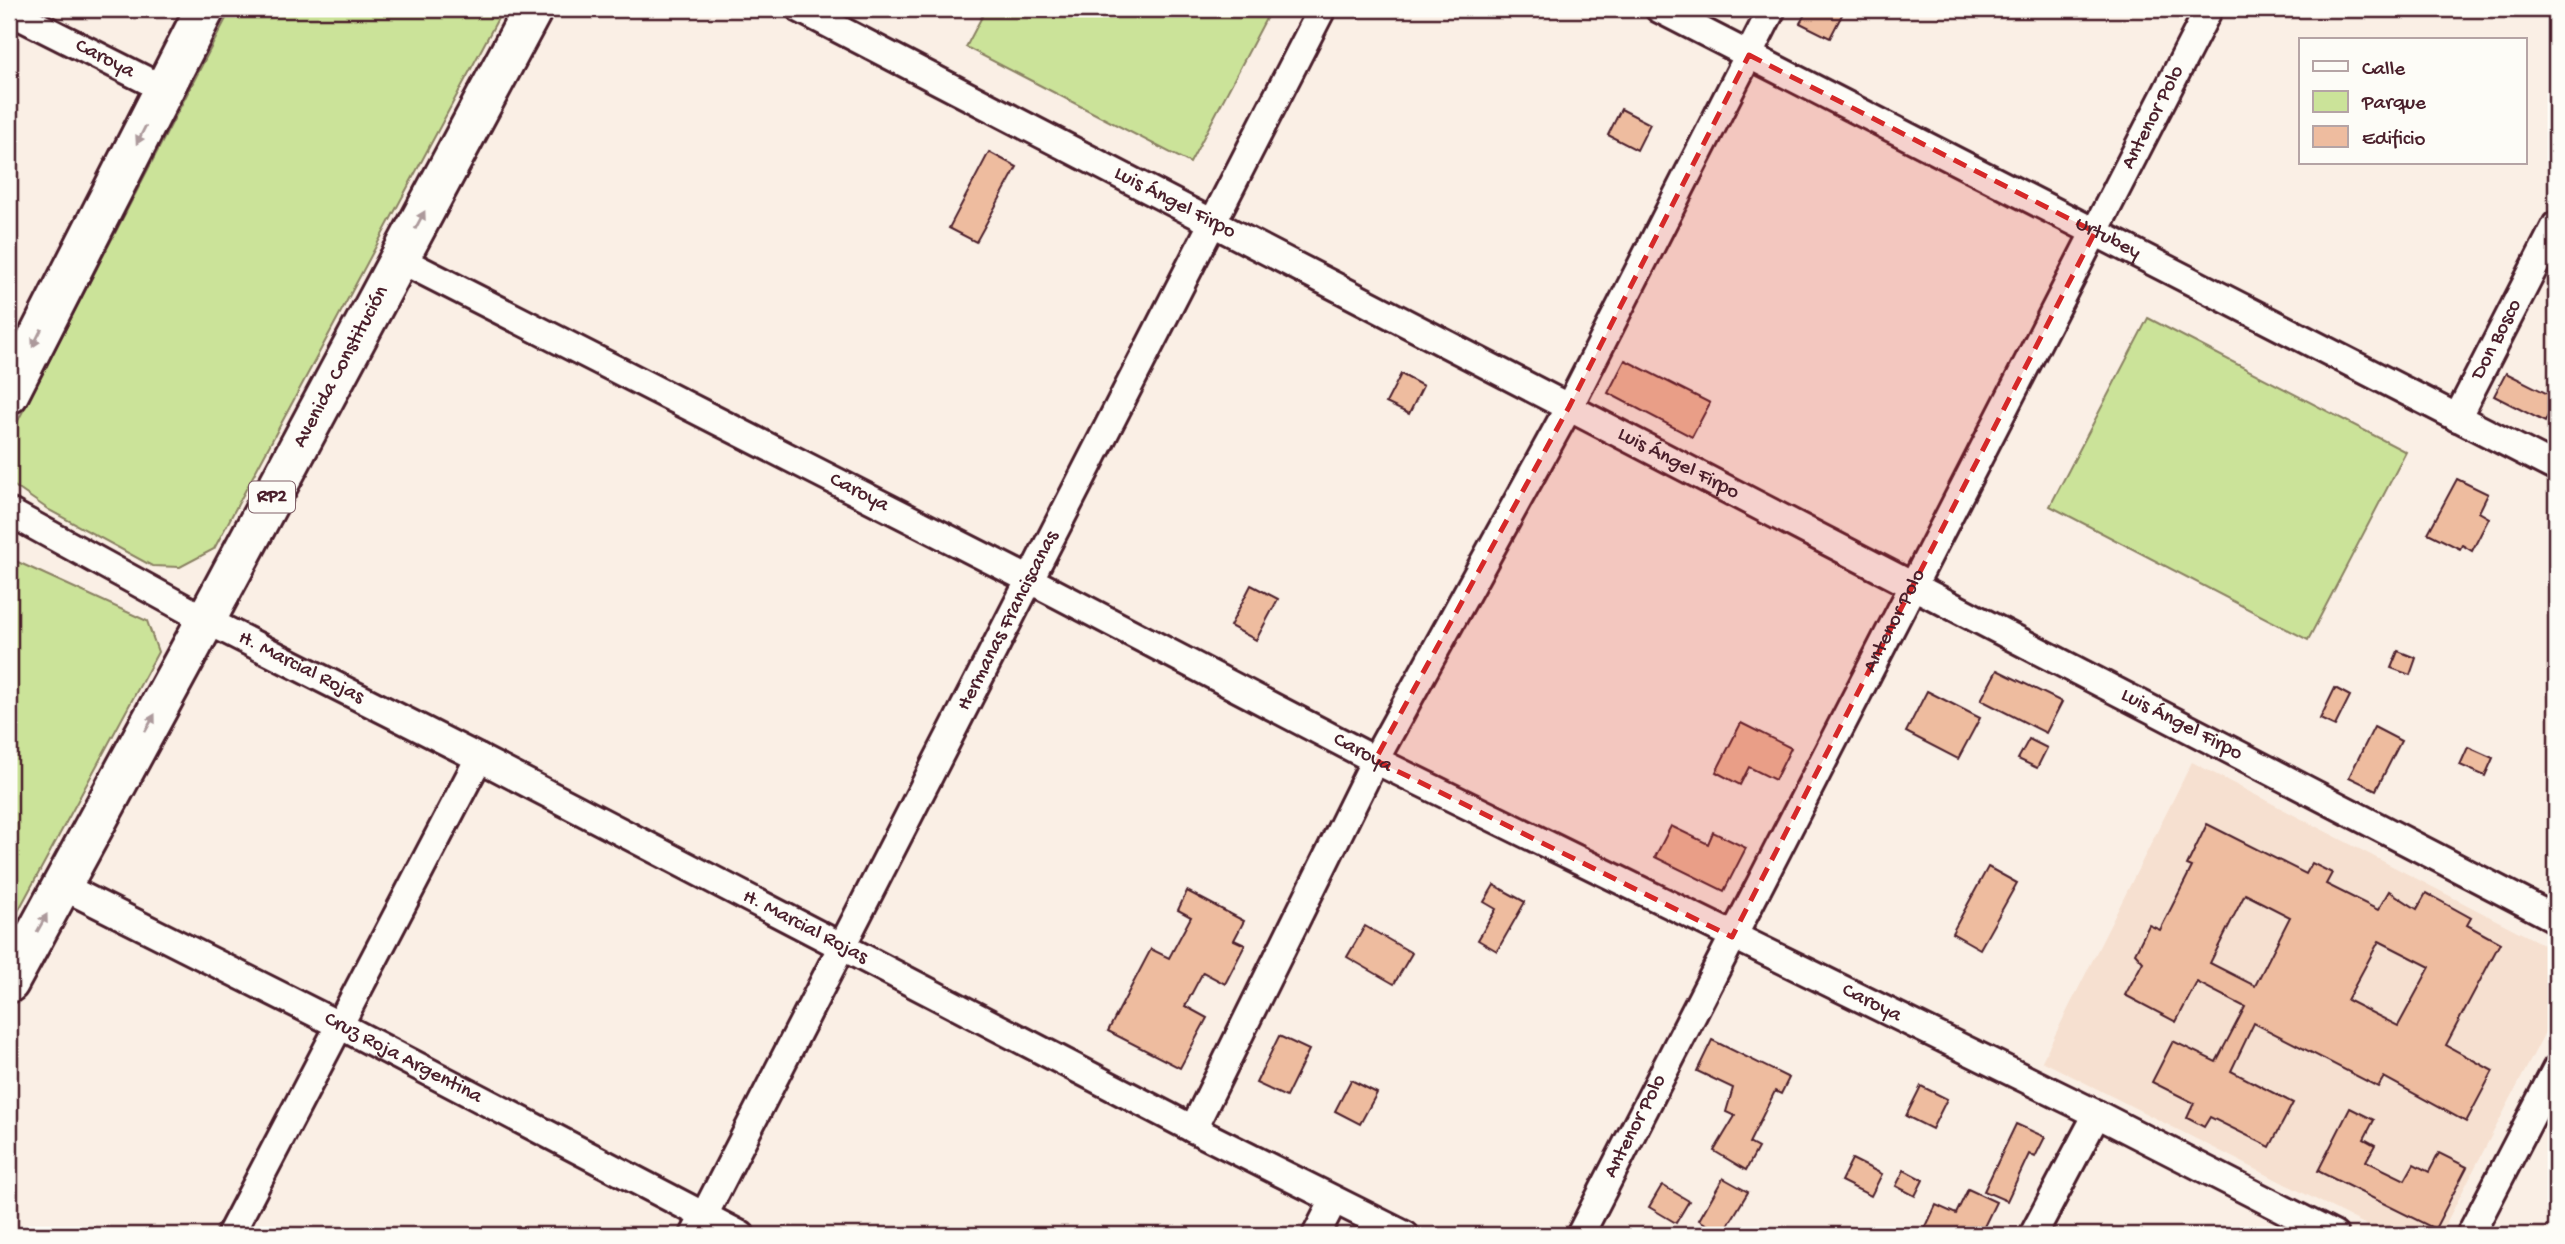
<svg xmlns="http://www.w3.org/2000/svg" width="2565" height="1244" font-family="'Gochi Hand',sans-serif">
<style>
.built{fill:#f6e0d0}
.green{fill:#cbe399;stroke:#8a8162;stroke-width:2}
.building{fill:#eebc9f;stroke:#4a1f2b;stroke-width:2;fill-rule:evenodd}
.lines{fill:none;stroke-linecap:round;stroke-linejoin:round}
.street-casing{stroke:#4a1f2b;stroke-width:32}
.primary-casing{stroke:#4a1f2b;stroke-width:44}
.street{stroke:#fdfcf7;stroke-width:26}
.primary{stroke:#fdfcf7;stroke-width:38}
.oneway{fill:#ac999b}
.marked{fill:#d62828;fill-opacity:0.2;stroke:#d62828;stroke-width:5;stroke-dasharray:14 9;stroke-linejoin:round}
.labels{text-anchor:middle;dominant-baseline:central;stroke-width:7;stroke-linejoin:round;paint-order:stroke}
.shield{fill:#fdfcf7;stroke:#806168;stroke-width:2}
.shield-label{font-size:19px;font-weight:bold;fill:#4a1f2b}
.street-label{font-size:21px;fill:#4a1f2b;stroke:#fdfcf7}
</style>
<rect width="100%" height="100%" fill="#faefe5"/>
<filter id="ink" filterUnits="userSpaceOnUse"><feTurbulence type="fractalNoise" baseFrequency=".0143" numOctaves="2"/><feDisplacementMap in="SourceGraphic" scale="14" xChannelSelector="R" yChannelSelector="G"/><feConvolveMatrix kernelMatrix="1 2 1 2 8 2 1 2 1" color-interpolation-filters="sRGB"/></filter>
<g filter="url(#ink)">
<!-- built -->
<path class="built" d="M 2192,762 L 2556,951 L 2556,1011 L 2440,1235 L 2386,1235 L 2042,1061 Z"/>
<!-- green -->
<g class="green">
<path d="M 231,9 L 503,9 L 214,549 L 180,567 L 152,566 L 49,510 L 10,483 L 9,438 Z"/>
<path d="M 986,9 L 1271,9 L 1190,163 L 966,47 Z"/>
<path d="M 2148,318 L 2406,452 L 2308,640 L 2050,506 Z"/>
<path d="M 9,558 L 147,621 L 158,652 L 9,928 Z"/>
</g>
<!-- building -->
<g class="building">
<path d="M 1808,9 L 1845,9 L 1830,38 L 1800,23 Z"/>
<path d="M 1621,109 L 1650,124 L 1637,150 L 1608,135 Z"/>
<path d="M 989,152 L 1017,167 L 976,242 L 949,228 Z"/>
<path d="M 1625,360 L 1710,403 L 1692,437 L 1608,393 Z"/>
<path d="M 2506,373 L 2556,398 L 2545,422 L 2494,396 Z"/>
<path d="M 1401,374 L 1423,386 L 1409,414 L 1386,403 Z"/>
<path d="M 2457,479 L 2488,494 L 2479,512 L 2489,518 L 2472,551 L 2462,545 L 2460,549 L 2428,533 Z"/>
<path d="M 1251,585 L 1278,599 L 1256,640 L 1230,626 Z"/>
<path d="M 2398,651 L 2416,658 L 2410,675 L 2391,668 Z"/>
<path d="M 1997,670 L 2062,702 L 2046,733 L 1981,700 Z"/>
<path d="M 2335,688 L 2350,696 L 2335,726 L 2320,719 Z"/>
<path d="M 1927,691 L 1980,718 L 1958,759 L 1906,732 Z"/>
<path d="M 1741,723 L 1791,748 L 1775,780 L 1749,767 L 1740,785 L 1716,772 Z"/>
<path d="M 2374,727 L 2401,741 L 2376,790 L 2349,777 Z"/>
<path d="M 2029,739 L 2047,748 L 2037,768 L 2018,759 Z"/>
<path d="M 2468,747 L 2493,758 L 2485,776 L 2460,765 Z"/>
<path d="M 2207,824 L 2306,874 L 2312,863 L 2332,873 L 2326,884 L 2378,910 L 2389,891 L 2417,909 L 2426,893 L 2471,918 L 2467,925 L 2500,943 L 2446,1045 L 2493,1071 L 2466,1122 L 2384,1077 L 2378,1087 L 2254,1023 L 2231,1071 L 2293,1103 L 2270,1147 L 2210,1117 L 2204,1127 L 2187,1118 L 2194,1103 L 2152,1082 L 2173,1041 L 2216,1062 L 2245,1007 L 2197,982 L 2176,1022 L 2125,995 L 2143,962 L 2135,953 L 2149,925 L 2160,930 L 2192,867 L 2187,865 ZM 2245,894 L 2290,917 L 2255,986 L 2210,963 ZM 2379,941 L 2430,967 L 2398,1026 L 2347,1000 Z"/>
<path d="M 1671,826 L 1708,844 L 1713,832 L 1746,848 L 1724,891 L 1655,857 Z"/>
<path d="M 1988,867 L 2017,883 L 1980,949 L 1952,933 Z"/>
<path d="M 1494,885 L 1525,902 L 1497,951 L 1478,940 L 1496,909 L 1484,902 Z"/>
<path d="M 1187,891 L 1244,921 L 1234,940 L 1245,945 L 1225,984 L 1203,972 L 1185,1006 L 1207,1018 L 1180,1068 L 1108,1031 L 1151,949 L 1169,958 L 1191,917 L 1178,910 Z"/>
<path d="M 1365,926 L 1412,953 L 1394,984 L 1347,957 Z"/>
<path d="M 1279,1036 L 1309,1050 L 1286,1097 L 1256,1083 Z"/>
<path d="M 1712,1040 L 1789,1078 L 1781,1094 L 1775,1091 L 1749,1143 L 1758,1148 L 1746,1170 L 1714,1151 L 1735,1116 L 1726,1112 L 1733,1088 L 1697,1071 Z"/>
<path d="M 1351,1080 L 1377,1093 L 1360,1124 L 1335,1111 Z"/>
<path d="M 1921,1086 L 1947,1099 L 1932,1129 L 1906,1116 Z"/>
<path d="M 2350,1108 L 2374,1120 L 2364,1139 L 2375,1145 L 2366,1161 L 2405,1180 L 2414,1164 L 2429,1172 L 2439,1153 L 2467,1167 L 2435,1229 L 2318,1171 Z"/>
<path d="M 2016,1124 L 2045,1137 L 2035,1157 L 2029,1154 L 2007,1201 L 1984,1191 Z"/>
<path d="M 1852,1159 L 1882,1174 L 1871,1196 L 1841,1181 Z"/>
<path d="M 1904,1170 L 1923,1180 L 1915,1196 L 1896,1186 Z"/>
<path d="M 1723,1178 L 1748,1192 L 1723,1234 L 1699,1220 Z"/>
<path d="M 1662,1185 L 1689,1201 L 1676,1223 L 1649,1207 Z"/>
<path d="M 1968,1189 L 1996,1202 L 1980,1235 L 1922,1235 L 1936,1205 L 1956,1214 Z"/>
</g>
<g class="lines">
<!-- street casing -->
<g class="street-casing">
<g id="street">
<path id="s1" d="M 800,9 L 2556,919"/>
<path id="s2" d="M 1659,9 L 2556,468"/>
<path id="s3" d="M 9,11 L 164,89"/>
<path id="s4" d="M 399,259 L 1030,580 L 1375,760 L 2097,1114 L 2334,1235"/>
<path id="s5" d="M 2457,418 L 2556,225"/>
<path id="s6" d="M 9,512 L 206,620 L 479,758 L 1193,1129 L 1405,1235"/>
<path id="s7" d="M 62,886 L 341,1026 L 741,1235"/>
<path d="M 1193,1129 L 1375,760 L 1569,407 L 1772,9"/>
<path d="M 230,1235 L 479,758"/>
<path id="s8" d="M 694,1235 L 1322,9"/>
<path d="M 1316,1235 L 1334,1200"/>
<path id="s9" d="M 1580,1235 L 2209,9"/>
<path d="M 2033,1235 L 2097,1114"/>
<path d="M 2470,1235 L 2556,1069"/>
</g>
</g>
<!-- primary casing -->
<g class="primary-casing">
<g id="primary">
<path d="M 9,394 L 205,9"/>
<path id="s10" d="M 9,983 L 206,620 L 533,9"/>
</g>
</g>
<!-- street -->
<use href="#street" class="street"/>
<!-- primary -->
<use href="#primary" class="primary"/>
</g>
<!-- one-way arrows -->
<defs><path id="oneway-solid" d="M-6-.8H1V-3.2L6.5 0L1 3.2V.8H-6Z" transform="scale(1.75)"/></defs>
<g class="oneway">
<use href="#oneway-solid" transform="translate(141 135) rotate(117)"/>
<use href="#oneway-solid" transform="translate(420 220) rotate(-62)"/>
<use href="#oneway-solid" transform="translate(37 338) rotate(117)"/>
<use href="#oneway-solid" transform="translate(150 723) rotate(-61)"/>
<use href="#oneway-solid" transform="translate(42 923) rotate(-61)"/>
</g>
</g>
<!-- marked area -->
<path class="marked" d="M 1749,55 L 2095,232 L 1732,937 L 1375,760 L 1569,407 Z"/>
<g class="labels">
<!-- shield labels -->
<rect class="shield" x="249" y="481.5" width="46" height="31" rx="5"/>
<g class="shield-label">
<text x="272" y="497">RP2</text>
</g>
<!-- street labels -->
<g class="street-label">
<text stroke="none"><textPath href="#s3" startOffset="107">Caroya</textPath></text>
<text stroke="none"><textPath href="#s9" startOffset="1256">Antenor Polo</textPath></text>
<text stroke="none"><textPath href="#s1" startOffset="422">Luis Ángel Firpo</textPath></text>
<text stroke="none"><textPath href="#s2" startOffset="504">Urtubey</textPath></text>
<text stroke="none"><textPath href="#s5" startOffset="88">Don Bosco</textPath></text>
<text stroke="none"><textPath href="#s10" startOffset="700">Avenida Constitución</textPath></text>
<text stroke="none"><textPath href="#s1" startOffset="989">Luis Ángel Firpo</textPath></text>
<text stroke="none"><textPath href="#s4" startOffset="516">Caroya</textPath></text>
<text stroke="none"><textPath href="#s8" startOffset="690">Hermanas Franciscanas</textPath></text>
<text stroke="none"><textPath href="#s9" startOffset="690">Antenor Polo</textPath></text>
<text stroke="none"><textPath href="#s6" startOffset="331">H. Marcial Rojas</textPath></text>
<text stroke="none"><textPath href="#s1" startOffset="1556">Luis Ángel Firpo</textPath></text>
<text stroke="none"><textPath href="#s4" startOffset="1083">Caroya</textPath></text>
<text stroke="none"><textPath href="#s6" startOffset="898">H. Marcial Rojas</textPath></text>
<text stroke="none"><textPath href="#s4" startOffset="1650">Caroya</textPath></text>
<text stroke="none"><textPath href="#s7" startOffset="382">Cruz Roja Argentina</textPath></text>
<text stroke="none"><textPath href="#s9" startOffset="122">Antenor Polo</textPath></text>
</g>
</g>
<!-- margin -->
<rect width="2565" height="1244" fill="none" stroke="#fdfcf7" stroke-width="35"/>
<rect x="18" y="18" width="2530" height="1209" fill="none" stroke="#4a1f2b" stroke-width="2.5" filter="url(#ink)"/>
<!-- legend -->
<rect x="2299" y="38" width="228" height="126" fill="#fdfcf7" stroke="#b5a4a5" stroke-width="2"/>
<rect x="2313" y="61" width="35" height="10" fill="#fdfcf7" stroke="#b5a4a5" stroke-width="2"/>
<text x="2362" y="74" font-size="21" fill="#4a1f2b">Calle</text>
<rect x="2313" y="91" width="35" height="21" fill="#cbe399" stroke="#b5a4a5" stroke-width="2"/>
<text x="2362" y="108" font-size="21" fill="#4a1f2b">Parque</text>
<rect x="2313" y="126" width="35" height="21" fill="#eebc9f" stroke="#b5a4a5" stroke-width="2"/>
<text x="2362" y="144" font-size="21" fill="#4a1f2b">Edificio</text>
</svg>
